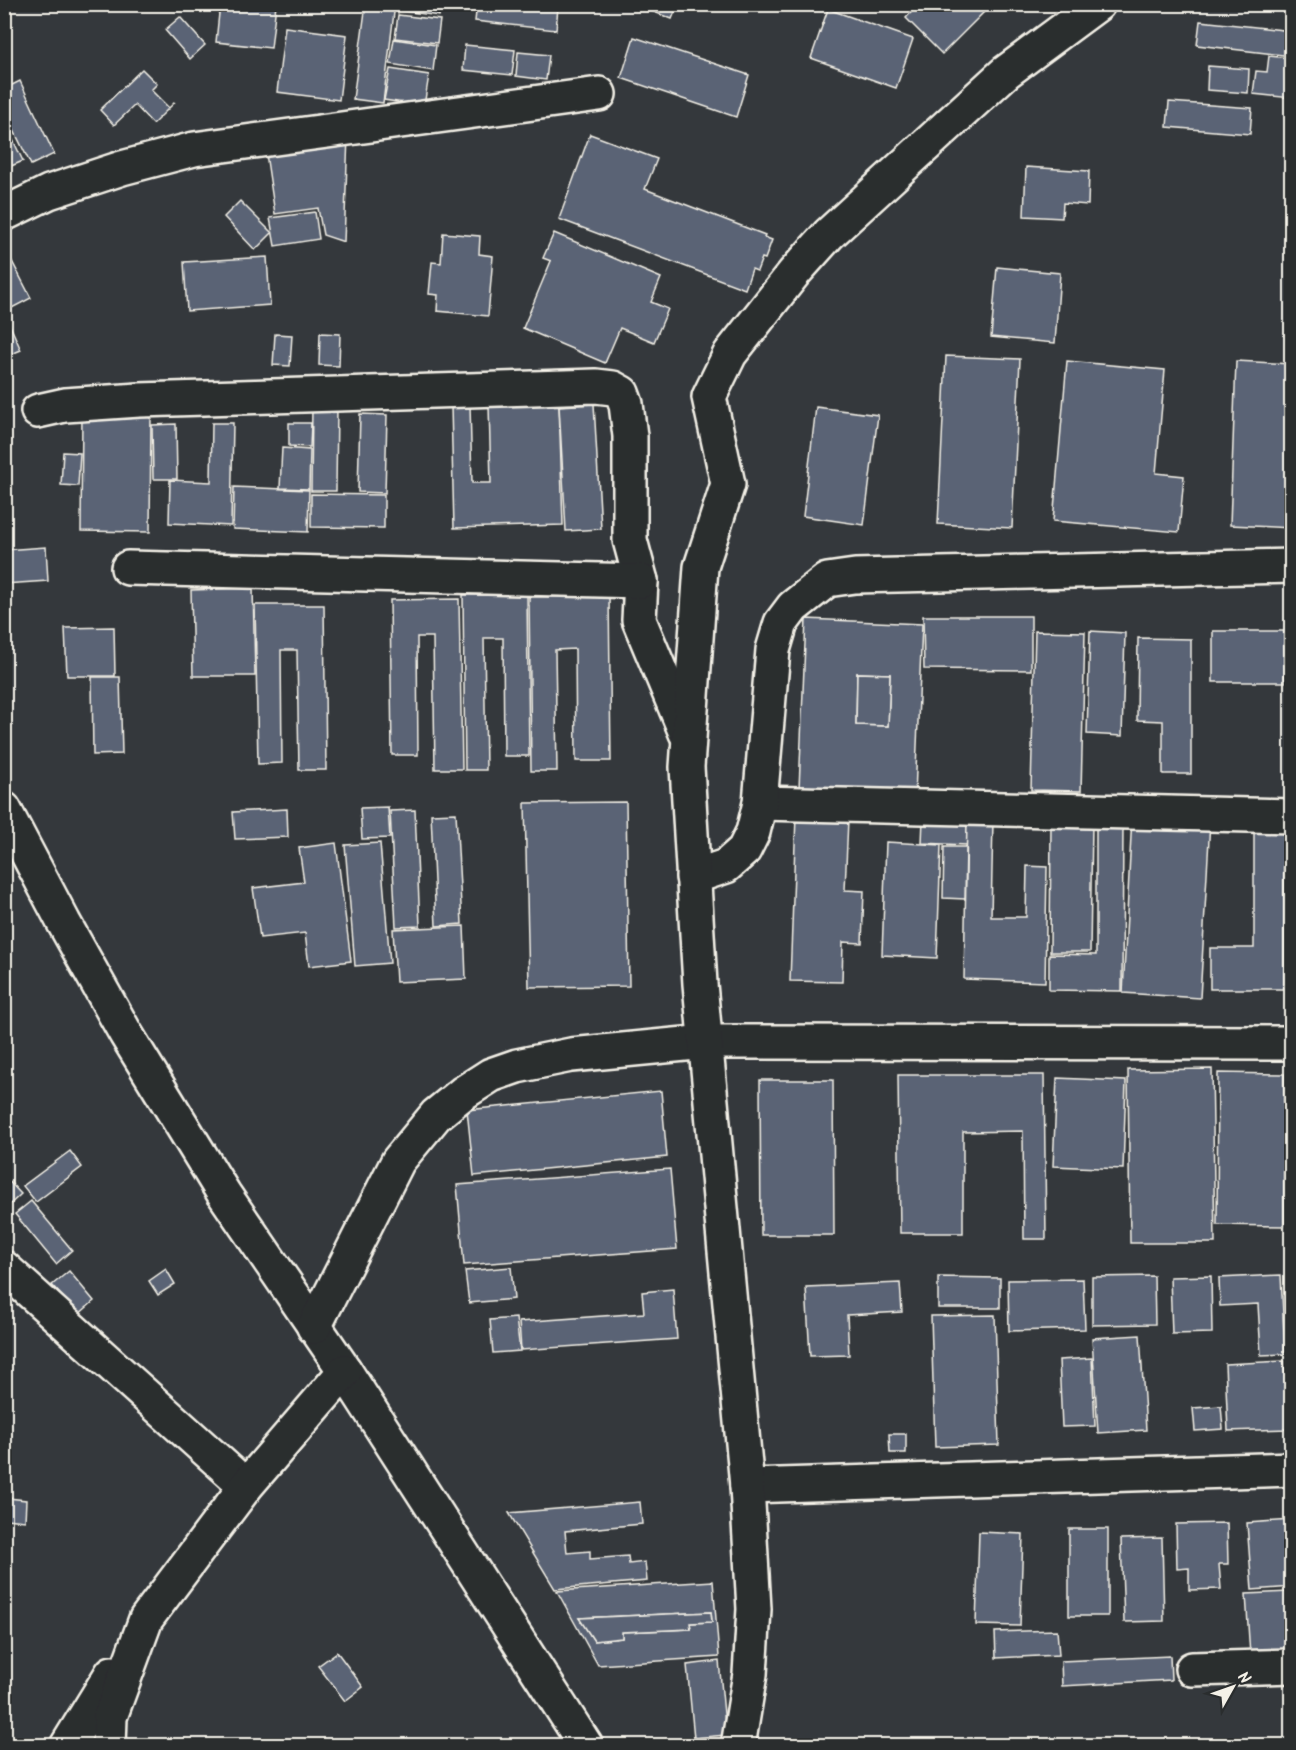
<svg xmlns="http://www.w3.org/2000/svg" width="1296" height="1750" font-family="Kalam,sans-serif">
<style>
.building{fill:#5a6374;stroke:#f4f1e8;stroke-width:1.5;fill-rule:evenodd}
.lines{fill:none;stroke-linecap:round;stroke-linejoin:round}
.street-casing{stroke:#f4f1e8;stroke-width:38}
.street{stroke:#2a2d2e;stroke-width:33}
</style>
<rect width="100%" height="100%" fill="#34383c"/>
<filter id="ink" filterUnits="userSpaceOnUse"><feTurbulence type="fractalNoise" baseFrequency=".0167" numOctaves="2"/><feDisplacementMap in="SourceGraphic" scale="12" xChannelSelector="R" yChannelSelector="G"/><feConvolveMatrix kernelMatrix="1 2 1 2 8 2 1 2 1" color-interpolation-filters="sRGB"/></filter>
<g filter="url(#ink)">
<!-- building -->
<g class="building">
<path d="M 220,4 L 276,4 L 271,48 L 216,42 Z"/>
<path d="M 366,4 L 395,4 L 383,103 L 353,99 Z"/>
<path d="M 398,4 L 441,4 L 439,16 L 397,10 Z"/>
<path d="M 477,4 L 532,4 L 558,7 L 556,30 L 475,21 Z"/>
<path d="M 645,4 L 678,4 L 672,19 L 644,8 Z"/>
<path d="M 919,4 L 992,4 L 942,54 L 906,18 Z"/>
<path d="M 828,9 L 913,39 L 896,88 L 811,58 Z"/>
<path d="M 398,15 L 440,20 L 437,43 L 395,38 Z"/>
<path d="M 180,17 L 205,45 L 190,59 L 165,30 Z"/>
<path d="M 1200,21 L 1292,31 L 1292,56 L 1197,45 Z"/>
<path d="M 285,27 L 347,35 L 339,100 L 277,92 Z"/>
<path d="M 634,37 L 749,75 L 736,117 L 621,78 Z"/>
<path d="M 394,39 L 436,45 L 433,71 L 390,64 Z"/>
<path d="M 465,45 L 515,50 L 512,75 L 463,70 Z"/>
<path d="M 518,52 L 549,55 L 546,80 L 516,76 Z"/>
<path d="M 1269,56 L 1289,58 L 1287,74 L 1292,74 L 1292,98 L 1253,94 L 1256,71 L 1267,72 Z"/>
<path d="M 1208,66 L 1249,69 L 1248,93 L 1207,90 Z"/>
<path d="M 142,69 L 157,84 L 151,90 L 169,108 L 175,102 L 153,124 L 135,105 L 114,125 L 100,110 Z"/>
<path d="M 390,69 L 429,75 L 424,106 L 384,100 Z"/>
<path d="M 20,81 L 54,154 L 31,165 L 4,110 L 4,89 Z"/>
<path d="M 1169,102 L 1252,108 L 1250,134 L 1167,127 Z"/>
<path d="M 4,121 L 23,161 L 4,169 Z"/>
<path d="M 590,134 L 657,159 L 645,189 L 765,235 L 764,237 L 772,240 L 765,259 L 762,258 L 757,271 L 752,269 L 745,289 L 559,219 Z"/>
<path d="M 348,136 L 344,242 L 323,235 L 318,208 L 275,214 L 265,147 Z"/>
<path d="M 1026,167 L 1089,171 L 1088,205 L 1063,203 L 1062,218 L 1024,216 Z"/>
<path d="M 240,201 L 272,233 L 255,250 L 224,217 Z"/>
<path d="M 315,212 L 319,239 L 275,246 L 270,218 Z"/>
<path d="M 443,233 L 480,236 L 479,254 L 493,256 L 488,316 L 437,311 L 438,295 L 429,294 L 432,262 L 441,263 Z"/>
<path d="M 554,233 L 661,278 L 651,302 L 668,309 L 654,342 L 620,328 L 605,363 L 523,328 L 551,261 L 543,258 Z"/>
<path d="M 4,246 L 31,298 L 8,310 L 4,303 Z"/>
<path d="M 267,257 L 270,305 L 187,311 L 184,262 Z"/>
<path d="M 997,267 L 1060,273 L 1055,343 L 991,337 Z"/>
<path d="M 4,312 L 21,350 L 4,357 Z"/>
<path d="M 320,333 L 340,334 L 339,366 L 319,365 Z"/>
<path d="M 275,334 L 292,335 L 290,366 L 273,365 Z"/>
<path d="M 946,356 L 1020,359 L 1012,528 L 938,524 Z"/>
<path d="M 1067,361 L 1165,370 L 1156,473 L 1184,476 L 1179,532 L 1053,521 Z"/>
<path d="M 1236,361 L 1292,364 L 1292,528 L 1230,525 Z"/>
<path d="M 559,403 L 563,525 L 454,528 L 451,406 L 470,405 L 472,483 L 491,483 L 489,405 Z"/>
<path d="M 594,404 L 601,529 L 566,531 L 559,406 Z"/>
<path d="M 312,406 L 337,406 L 336,491 L 311,491 Z"/>
<path d="M 816,407 L 878,415 L 864,525 L 803,516 Z"/>
<path d="M 82,413 L 151,414 L 150,532 L 81,531 Z"/>
<path d="M 360,414 L 387,415 L 385,493 L 358,492 Z"/>
<path d="M 5,423 L 9,546 L 4,544 Z"/>
<path d="M 212,423 L 233,423 L 231,526 L 169,523 L 170,480 L 211,482 Z"/>
<path d="M 289,423 L 311,423 L 310,447 L 289,446 Z"/>
<path d="M 176,424 L 177,479 L 153,479 L 152,425 Z"/>
<path d="M 282,448 L 310,450 L 309,489 L 280,488 Z"/>
<path d="M 63,452 L 80,453 L 78,486 L 61,485 Z"/>
<path d="M 234,487 L 309,490 L 308,532 L 233,529 Z"/>
<path d="M 311,494 L 384,495 L 384,528 L 311,527 Z"/>
<path d="M 46,547 L 48,581 L 4,584 L 4,550 Z"/>
<path d="M 253,588 L 255,676 L 193,676 L 191,590 Z"/>
<path d="M 463,595 L 527,595 L 529,756 L 504,756 L 503,638 L 484,638 L 486,770 L 465,770 Z"/>
<path d="M 609,596 L 611,761 L 576,761 L 575,649 L 555,650 L 557,771 L 531,771 L 529,597 Z"/>
<path d="M 459,599 L 462,769 L 435,769 L 433,637 L 417,637 L 418,755 L 392,755 L 390,600 Z"/>
<path d="M 255,605 L 324,605 L 326,770 L 299,770 L 297,650 L 281,650 L 282,763 L 258,764 Z"/>
<path d="M 923,616 L 1031,616 L 1031,670 L 924,669 Z"/>
<path d="M 806,619 L 922,624 L 915,795 L 799,789 ZM 857,673 L 890,674 L 888,726 L 856,725 Z"/>
<path d="M 114,627 L 115,676 L 67,676 L 65,628 Z"/>
<path d="M 1035,631 L 1085,632 L 1081,791 L 1031,790 Z"/>
<path d="M 1090,631 L 1125,633 L 1122,736 L 1087,734 Z"/>
<path d="M 1213,631 L 1284,631 L 1285,682 L 1213,682 Z"/>
<path d="M 1138,638 L 1191,639 L 1191,774 L 1163,774 L 1163,721 L 1137,720 Z"/>
<path d="M 857,673 L 890,674 L 888,726 L 856,725 Z"/>
<path d="M 92,677 L 120,677 L 122,754 L 93,755 Z"/>
<path d="M 626,802 L 629,986 L 529,987 L 525,803 Z"/>
<path d="M 388,807 L 390,838 L 362,839 L 360,808 Z"/>
<path d="M 287,809 L 288,837 L 235,839 L 233,812 Z"/>
<path d="M 415,810 L 420,926 L 396,927 L 390,811 Z"/>
<path d="M 456,813 L 462,924 L 436,926 L 431,814 Z"/>
<path d="M 796,816 L 848,819 L 845,890 L 864,891 L 862,943 L 843,942 L 842,982 L 790,981 Z"/>
<path d="M 1132,816 L 1210,821 L 1200,998 L 1123,993 Z"/>
<path d="M 923,819 L 967,820 L 967,845 L 922,843 Z"/>
<path d="M 967,820 L 993,820 L 991,917 L 1026,917 L 1027,866 L 1047,867 L 1045,982 L 964,979 Z"/>
<path d="M 1096,821 L 1123,821 L 1122,991 L 1049,990 L 1049,954 L 1096,955 Z"/>
<path d="M 1051,822 L 1092,823 L 1090,952 L 1050,952 Z"/>
<path d="M 1254,832 L 1284,833 L 1284,989 L 1210,989 L 1210,948 L 1254,948 Z"/>
<path d="M 1286,835 L 1292,835 L 1292,989 L 1290,989 Z"/>
<path d="M 886,842 L 941,845 L 937,958 L 882,955 Z"/>
<path d="M 336,843 L 351,961 L 309,966 L 305,933 L 260,938 L 253,888 L 304,882 L 299,848 Z"/>
<path d="M 380,843 L 390,963 L 355,966 L 345,845 Z"/>
<path d="M 944,847 L 966,847 L 965,899 L 943,898 Z"/>
<path d="M 464,926 L 466,979 L 396,982 L 393,929 Z"/>
<path d="M 1212,1069 L 1215,1243 L 1130,1243 L 1128,1070 Z"/>
<path d="M 1218,1073 L 1284,1074 L 1284,1226 L 1217,1225 Z"/>
<path d="M 898,1075 L 1044,1075 L 1046,1239 L 1024,1239 L 1023,1131 L 963,1132 L 963,1233 L 900,1233 Z"/>
<path d="M 1057,1078 L 1126,1081 L 1123,1169 L 1053,1166 Z"/>
<path d="M 760,1080 L 833,1080 L 834,1235 L 761,1235 Z"/>
<path d="M 661,1091 L 667,1157 L 474,1176 L 467,1110 Z"/>
<path d="M 70,1151 L 82,1167 L 36,1202 L 23,1186 Z"/>
<path d="M 1292,1155 L 1292,1239 L 1287,1239 Z"/>
<path d="M 670,1169 L 677,1249 L 464,1265 L 457,1185 Z"/>
<path d="M 4,1176 L 21,1194 L 4,1210 Z"/>
<path d="M 31,1201 L 72,1250 L 56,1264 L 15,1214 Z"/>
<path d="M 511,1267 L 514,1299 L 469,1303 L 465,1271 Z"/>
<path d="M 166,1269 L 175,1284 L 158,1295 L 149,1281 Z"/>
<path d="M 69,1271 L 94,1301 L 78,1315 L 52,1285 Z"/>
<path d="M 1281,1275 L 1285,1354 L 1261,1355 L 1258,1304 L 1220,1306 L 1219,1278 Z"/>
<path d="M 1154,1276 L 1155,1324 L 1092,1325 L 1092,1277 Z"/>
<path d="M 1211,1276 L 1212,1333 L 1172,1334 L 1170,1277 Z"/>
<path d="M 938,1277 L 1000,1278 L 1000,1308 L 938,1308 Z"/>
<path d="M 1083,1279 L 1085,1329 L 1009,1331 L 1008,1280 Z"/>
<path d="M 900,1283 L 902,1312 L 847,1315 L 849,1355 L 810,1356 L 806,1287 Z"/>
<path d="M 673,1289 L 677,1339 L 521,1350 L 519,1322 L 644,1313 L 642,1292 Z"/>
<path d="M 995,1315 L 999,1445 L 935,1447 L 931,1316 Z"/>
<path d="M 516,1318 L 520,1351 L 493,1353 L 490,1320 Z"/>
<path d="M 1140,1335 L 1146,1430 L 1098,1433 L 1092,1338 Z"/>
<path d="M 1092,1358 L 1095,1426 L 1062,1427 L 1059,1360 Z"/>
<path d="M 1284,1361 L 1288,1429 L 1228,1431 L 1225,1364 Z"/>
<path d="M 1221,1406 L 1223,1429 L 1195,1431 L 1193,1408 Z"/>
<path d="M 889,1434 L 906,1434 L 906,1453 L 890,1453 Z"/>
<path d="M 8,1498 L 26,1500 L 25,1521 L 6,1519 Z"/>
<path d="M 640,1502 L 642,1524 L 565,1531 L 567,1553 L 590,1551 L 590,1559 L 628,1556 L 629,1564 L 645,1562 L 647,1581 L 555,1589 L 509,1513 Z"/>
<path d="M 1292,1520 L 1292,1587 L 1252,1590 L 1247,1523 Z"/>
<path d="M 1227,1523 L 1228,1564 L 1219,1564 L 1221,1589 L 1189,1590 L 1189,1568 L 1177,1569 L 1176,1524 Z"/>
<rect x="1069" y="1529" width="39" height="87"/>
<path d="M 979,1532 L 1023,1534 L 1020,1626 L 976,1625 Z"/>
<path d="M 1162,1538 L 1164,1621 L 1124,1622 L 1121,1539 Z"/>
<path d="M 713,1581 L 719,1657 L 598,1665 L 557,1591 ZM 711,1612 L 712,1622 L 690,1623 L 691,1629 L 622,1632 L 622,1638 L 594,1641 L 579,1618 Z"/>
<path d="M 1289,1592 L 1291,1654 L 1250,1655 L 1246,1594 Z"/>
<path d="M 711,1612 L 712,1622 L 690,1623 L 691,1629 L 622,1632 L 622,1638 L 594,1641 L 579,1618 Z"/>
<path d="M 1057,1630 L 1059,1655 L 996,1658 L 995,1632 Z"/>
<path d="M 337,1652 L 363,1687 L 345,1701 L 318,1666 Z"/>
<path d="M 1170,1656 L 1171,1680 L 1062,1686 L 1061,1661 Z"/>
<path d="M 719,1661 L 726,1735 L 694,1738 L 687,1665 Z"/>
<path d="M 900,1740 L 900,1746 L 884,1746 L 883,1741 Z"/>
</g>
<g class="lines">
<!-- street casing -->
<g class="street-casing">
<g id="street">
<path d="M 4,214 L 49,192 L 122,168 L 194,149 L 599,94"/>
<path d="M 38,411 L 65,405 L 139,400 L 596,386 L 613,388 L 622,393 L 626,404 L 630,436 L 630,540 L 641,581 L 639,620 L 686,733"/>
<path d="M 128,568 L 641,581"/>
<path d="M 760,803 L 1292,816"/>
<path d="M 4,809 L 64,923 L 126,1034 L 224,1194 L 345,1371 L 586,1746"/>
<path d="M 693,877 L 726,866 L 744,850 L 753,832 L 760,803 L 773,650 L 781,623 L 793,607 L 827,580 L 855,576 L 1292,566"/>
<path d="M 4,1268 L 246,1486"/>
<path d="M 314,1327 L 398,1161 L 436,1115 L 463,1093 L 491,1075 L 517,1066 L 571,1055 L 706,1042 L 1292,1043"/>
<path d="M 747,1486 L 1292,1469"/>
<path d="M 1192,1669 L 1292,1666"/>
<path d="M 67,1746 L 112,1673"/>
<path d="M 109,1746 L 110,1717 L 146,1619 L 246,1486 L 345,1371"/>
<path d="M 738,1746 L 750,1674 L 754,1609 L 747,1486 L 700,984 L 687,767 L 701,567 L 728,484 L 709,397 L 730,354 L 794,273 L 829,234 L 1006,72 L 1098,4"/>
</g>
</g>
<!-- street -->
<use href="#street" class="street"/>
</g>
</g>
<!-- margin -->
<rect width="1296" height="1750" fill="none" stroke="#2a2d2e" stroke-width="24"/>
<rect x="12" y="12" width="1272" height="1726" fill="none" stroke="#f4f1e8" stroke-width="2" filter="url(#ink)"/>
<!-- north arrow -->
<g transform="translate(1233 1687) rotate(50)" stroke="#2a2d2e" stroke-width="4.5" paint-order="stroke">
<path d="M0-4.5L10 22L0 15L-10 22Z" fill="#f4f1e8"/>
<text y="-9" font-size="16" font-weight="bold" text-anchor="middle" fill="#f4f1e8">N</text>
</g>
</svg>
